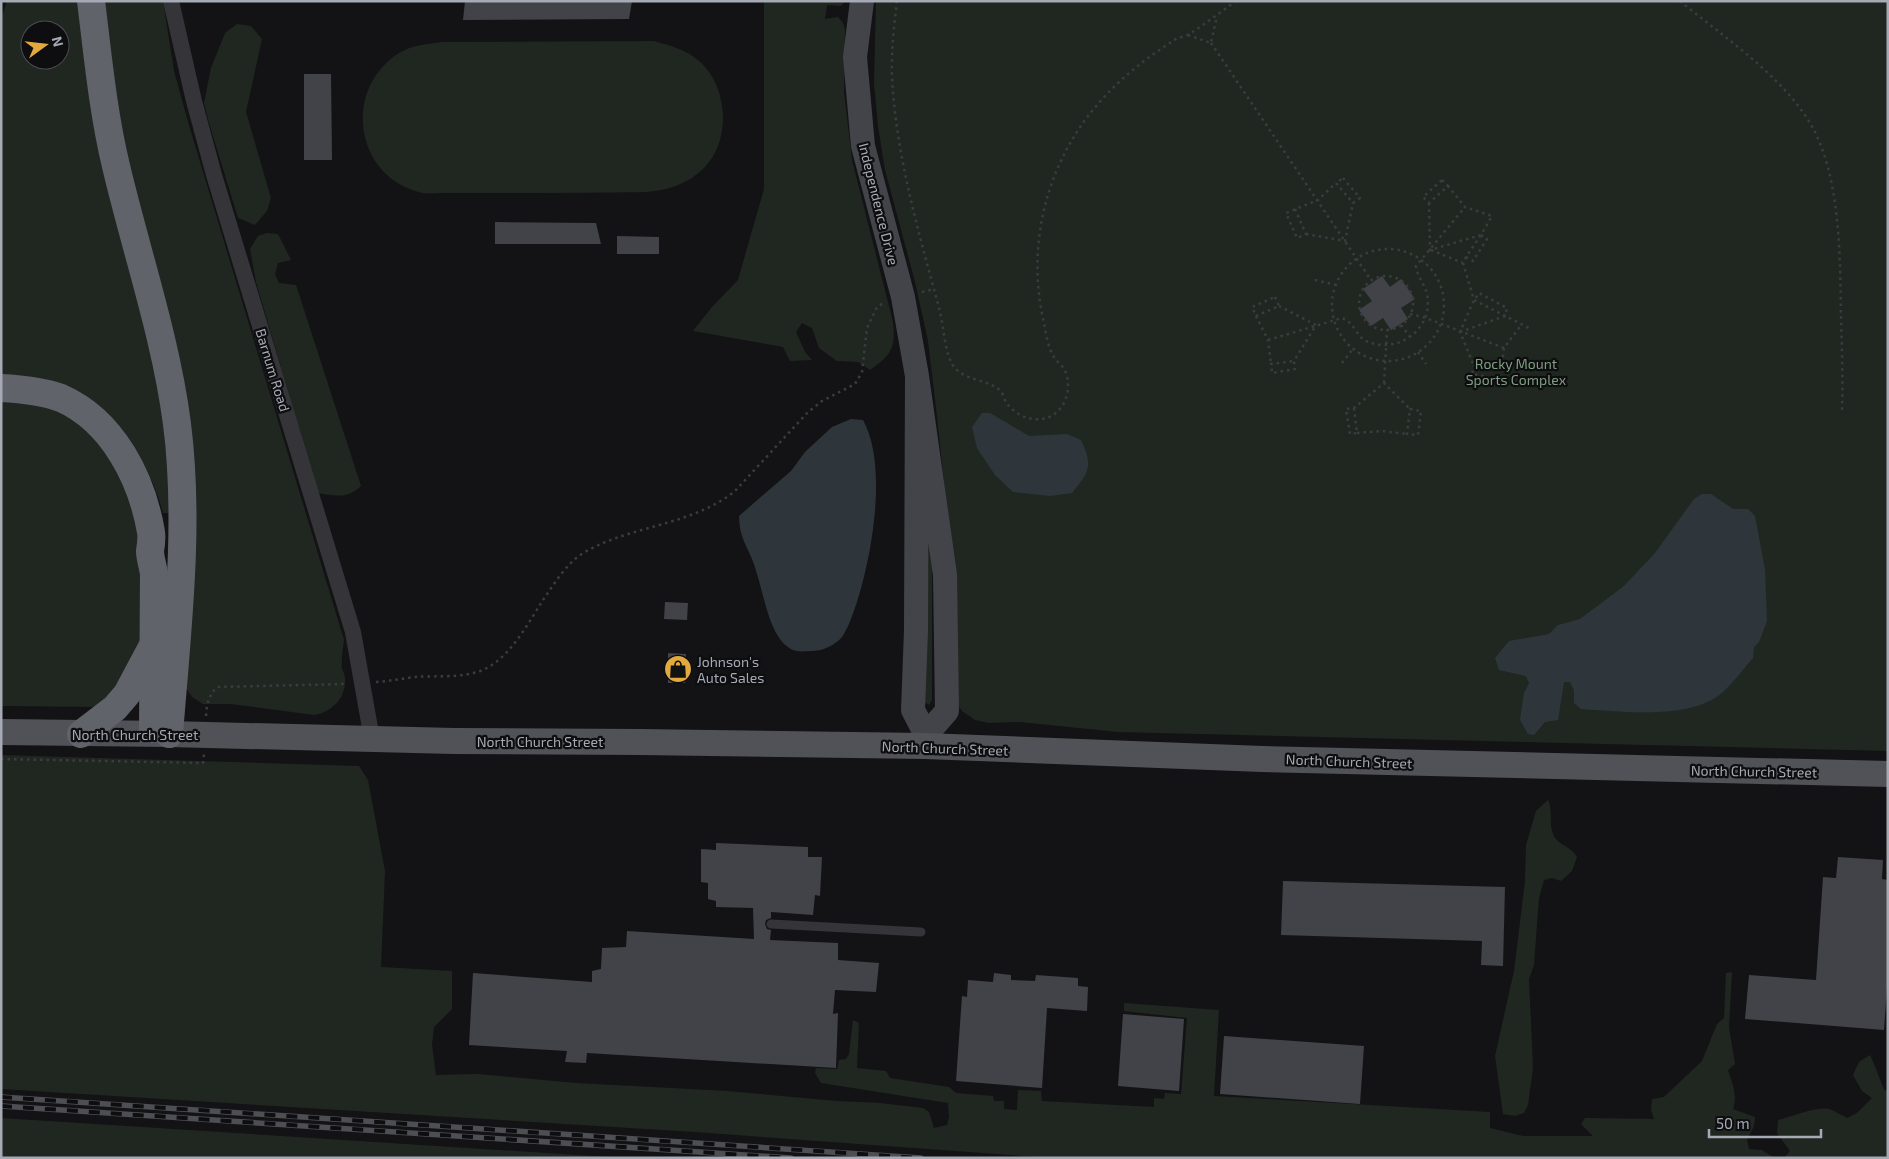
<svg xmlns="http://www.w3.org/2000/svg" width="1889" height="1159" font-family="'Exo 2',sans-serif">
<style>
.green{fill:#202721;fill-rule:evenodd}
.water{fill:#2e363c}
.building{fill:#424348}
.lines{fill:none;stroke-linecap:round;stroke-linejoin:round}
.path{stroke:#3b3c40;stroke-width:2.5;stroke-dasharray:2.5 4;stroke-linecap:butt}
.lane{stroke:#353539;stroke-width:9}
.street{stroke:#353539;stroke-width:16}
.secondary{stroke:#434449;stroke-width:24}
.primary{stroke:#515258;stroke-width:26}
.highway{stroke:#61636a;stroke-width:28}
.rail-casing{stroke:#4e4f54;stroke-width:5.5}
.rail{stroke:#0e0e10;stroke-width:4;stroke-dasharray:11;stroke-linecap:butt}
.labels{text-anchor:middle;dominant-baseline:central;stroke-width:4.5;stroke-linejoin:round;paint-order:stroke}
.street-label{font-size:14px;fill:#a6aab4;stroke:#0e0e10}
.park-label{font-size:14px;fill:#7e9e80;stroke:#0e0e10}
.poi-label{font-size:14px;fill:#a6aab4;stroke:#0e0e10;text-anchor:start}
</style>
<rect width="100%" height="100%" fill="#131315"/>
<!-- green -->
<g class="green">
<path d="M 7,1 L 83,1 L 161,400 L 168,476 L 169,513 L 163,513 C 156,488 148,467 131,448 L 1,381 L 1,19 ZM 30,30 L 60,30 L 60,60 L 30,60 Z"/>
<path d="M 96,1 L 163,1 L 174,71 L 188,122 L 344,640 C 343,649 341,659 342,668 C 343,672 345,675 345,679 C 346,698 332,712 314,715 L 231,704 L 203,704 L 192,697 L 184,685 L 191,591 L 113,115 Z"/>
<path d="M 764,1 L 845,1 L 841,6 L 827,5 L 825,19 L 838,17 L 843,23 L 845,30 L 844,92 L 852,160 L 893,322 C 896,348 891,355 870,370 L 858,362 L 837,361 L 819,348 L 812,328 L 802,323 L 796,332 L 805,352 L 812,360 L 790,361 L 783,347 L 693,331 L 712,307 L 738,280 L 764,189 Z"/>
<path d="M 876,1 L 1888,1 L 1888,751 L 1118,732 L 1020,722 L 988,723 L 975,720 L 962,711 L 954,699 L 950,537 L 936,408 L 928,341 L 915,282 L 885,170 L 878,126 L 874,84 Z"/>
<path d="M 237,24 L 251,26 L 262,39 L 246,112 L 271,198 L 267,211 L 255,225 L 238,218 L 209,123 L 204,103 L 211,68 L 225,33 Z"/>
<path d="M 654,41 C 670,46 686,49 699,61 C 728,86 732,140 704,168 C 688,184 669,190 646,192 C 593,193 540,193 487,193 C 472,193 457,193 441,193 C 436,193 428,194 423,193 C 356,179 342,93 396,55 C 410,45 427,44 443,42 Z"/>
<path d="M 267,233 L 278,234 L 291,260 L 278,263 L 275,274 L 279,283 L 296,285 L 361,486 C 348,499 335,496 318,493 L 256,282 L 250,249 L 258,236 Z"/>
<path d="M 1,397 L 60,407 L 102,444 L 135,507 L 140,543 L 142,629 L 137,660 L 100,707 L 1,706 Z"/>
<path d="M 929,541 L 932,547 L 932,700 L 929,705 L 924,702 L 925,551 Z"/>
<path d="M 1,755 L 359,766 L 368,780 L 385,871 L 381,967 L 452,971 L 452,1009 L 434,1027 L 432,1045 L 436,1075 L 478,1074 L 576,1083 L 727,1091 L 837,1101 L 880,1103 L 923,1108 L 929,1112 L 934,1128 L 947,1125 L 949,1117 L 948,1103 L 821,1083 L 815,1073 L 816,1068 L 837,1069 L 839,1060 L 846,1059 L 849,1054 L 853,1020 L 859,1023 L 857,1068 L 886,1071 L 890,1078 L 949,1087 L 956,1093 L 993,1096 L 994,1101 L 1004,1101 L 1004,1109 L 1017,1110 L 1018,1090 L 1041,1091 L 1042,1101 L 1154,1107 L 1154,1098 L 1164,1099 L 1165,1093 L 1181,1094 L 1187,1018 L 1124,1011 L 1124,1003 L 1219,1010 L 1214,1096 L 1490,1112 L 1490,1128 L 1523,1136 L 1593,1136 L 1581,1124 L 1585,1118 L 1654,1119 L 1651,1110 L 1652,1099 L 1664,1097 L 1702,1061 L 1717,1024 L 1724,1018 L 1726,973 L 1732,972 L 1729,1027 L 1735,1064 L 1728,1070 C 1732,1083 1738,1095 1733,1109 L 1755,1117 L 1754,1126 L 1747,1140 L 1749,1149 L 1762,1150 L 1774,1158 L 1051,1158 L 695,1132 L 1,1089 Z"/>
<path d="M 1548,800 C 1554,813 1547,827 1556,839 C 1563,847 1571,847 1577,857 L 1572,871 L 1561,881 L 1552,878 L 1544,880 L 1539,898 L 1534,965 L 1529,979 L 1533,1068 L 1528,1105 L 1524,1113 L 1515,1116 L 1503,1114 L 1495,1056 L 1514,971 L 1525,881 L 1526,845 L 1536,811 Z"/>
<path d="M 1870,1055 C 1876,1067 1879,1079 1885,1091 L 1888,1089 L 1888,1158 L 1780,1158 L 1785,1157 L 1790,1151 L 1777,1133 L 1778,1120 C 1792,1117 1815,1106 1829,1109 C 1835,1111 1841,1115 1847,1118 L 1857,1113 L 1872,1098 L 1862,1091 L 1853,1075 L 1859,1062 Z"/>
<path d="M 1,1118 L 625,1158 L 1,1158 Z"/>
</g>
<!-- water -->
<g class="water">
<path d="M 982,413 L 990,413 L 1029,436 L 1067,434 L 1081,440 C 1093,466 1090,471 1072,493 L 1050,496 L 1013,492 L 995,475 L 977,448 L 972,427 Z"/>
<path d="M 851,419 L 863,420 C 888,465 872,555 857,602 C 853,613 849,627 842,637 C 835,645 823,651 812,651 C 807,651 801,652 797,651 C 775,647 767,610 762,592 C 759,581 756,569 752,559 C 744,540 740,537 739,516 L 791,471 L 805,452 L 832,427 Z"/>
<path d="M 1702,494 L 1711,494 L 1733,509 L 1748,509 L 1755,516 L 1765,570 L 1767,621 L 1759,642 L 1754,647 L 1753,658 C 1743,669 1734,682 1723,692 C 1690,721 1622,711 1581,709 L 1574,703 L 1574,690 L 1570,682 L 1564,682 L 1558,720 L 1545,722 L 1534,735 L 1528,734 L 1520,720 L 1524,693 L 1529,683 L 1526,676 L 1499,670 L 1495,658 L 1509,641 L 1549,634 L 1558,625 L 1580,619 L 1624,586 L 1655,553 L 1694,499 Z"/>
</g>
<!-- building -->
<g class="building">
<path d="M 465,1 L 632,1 L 629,19 L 463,20 Z"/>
<path d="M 304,74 L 331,74 L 332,160 L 304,160 Z"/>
<path d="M 495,222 L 596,223 L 601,244 L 495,244 Z"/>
<path d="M 617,236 L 659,237 L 659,254 L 617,254 Z"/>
<path d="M 1382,276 L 1390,287 L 1401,279 L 1415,299 L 1401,308 L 1408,319 L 1391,330 L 1383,318 L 1371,326 L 1359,310 L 1372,301 L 1363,289 Z"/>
<path d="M 665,602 L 688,603 L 687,620 L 664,619 Z"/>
<path d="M 668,653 L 686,654 L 685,683 L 668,683 Z"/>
<path d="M 716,843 L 808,847 L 808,857 L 822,857 L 820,896 L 815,895 L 813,915 L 771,912 L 771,918 L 766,920 L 765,924 L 767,929 L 771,930 L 770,940 L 838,943 L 838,960 L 879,963 L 876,992 L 835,990 L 833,1014 L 838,1013 L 836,1068 L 587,1053 L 586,1063 L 565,1062 L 567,1051 L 469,1045 L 473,973 L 592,982 L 592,971 L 601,969 L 602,948 L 626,947 L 627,931 L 754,939 L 753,908 L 716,907 L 716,901 L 708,899 L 708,883 L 701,882 L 701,849 L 716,850 Z"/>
<path d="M 1838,857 L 1883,860 L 1882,879 L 1888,880 L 1888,974 L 1884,1030 L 1745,1019 L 1749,975 L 1816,980 L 1823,877 L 1836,878 Z"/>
<path d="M 1283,881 L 1505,887 L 1503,966 L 1481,965 L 1482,941 L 1281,935 Z"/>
<path d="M 994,973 L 1011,975 L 1011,980 L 1035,981 L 1036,975 L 1078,978 L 1078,986 L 1088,987 L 1087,1011 L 1047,1008 L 1042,1088 L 956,1081 L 962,996 L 967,997 L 968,980 L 993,982 Z"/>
<path d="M 1123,1014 L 1184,1019 L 1179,1091 L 1118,1086 Z"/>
<path d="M 1224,1036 L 1364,1046 L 1360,1104 L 1220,1094 Z"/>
</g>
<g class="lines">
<!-- path -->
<g class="path">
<path d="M 897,1 C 894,26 891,52 892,77 C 896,156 919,233 939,308 C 944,325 944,353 954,367 C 966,382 992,379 1002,393 C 1004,398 1006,403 1009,406 C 1021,420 1044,425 1058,411 C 1069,400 1071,381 1064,369 C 1061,364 1056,361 1054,357 C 1048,348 1046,334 1044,323 C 1029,259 1040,191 1075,135 C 1099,96 1135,65 1173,41 C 1178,37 1185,37 1191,33 C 1206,23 1221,12 1236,1"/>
<path d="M 1680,1 C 1724,37 1781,75 1810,123 C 1841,175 1840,258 1841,317 C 1842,348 1843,380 1842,412"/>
<path d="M 1188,35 L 1211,43 L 1217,16"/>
<path d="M 1211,43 L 1371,280"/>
<path d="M 1343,178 L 1360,198 L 1353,203 L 1336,183 Z"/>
<path d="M 1442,180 L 1448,186 L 1429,203 L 1423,197 Z"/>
<path d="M 1429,203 L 1430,250 L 1481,235 L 1492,216 L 1465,207 L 1448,186"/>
<path d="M 1295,209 L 1306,234 L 1297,238 L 1286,213 L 1318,200 L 1336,183"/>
<path d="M 1306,234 L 1345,241 L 1353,203"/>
<path d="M 1481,235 L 1487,239 L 1473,261 L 1466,257 Z"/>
<circle cx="1388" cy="305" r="56"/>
<path d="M 1431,250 L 1463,263"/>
<path d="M 1466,257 L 1463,263 L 1474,300 L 1529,328"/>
<circle cx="1386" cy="303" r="27"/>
<path d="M 1315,280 L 1336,285"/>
<path d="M 922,292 L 934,289"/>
<path d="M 1275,297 L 1279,306 L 1256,316 L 1252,307 Z"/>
<path d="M 1279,306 L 1316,325 L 1294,361 L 1295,369 L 1272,373 L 1271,364 L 1294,361"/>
<path d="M 1410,314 L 1426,318 L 1504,348"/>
<path d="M 1256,316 L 1268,340 L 1271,364"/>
<path d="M 1401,325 L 1411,338"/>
<path d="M 1460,332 L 1505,316 L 1507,308 L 1479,293 L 1474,300 L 1460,332 L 1474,366"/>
<path d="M 1268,340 L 1342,318 C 1354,322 1356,336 1366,341 C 1398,355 1434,329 1427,294 C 1425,284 1417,277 1416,266 L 1465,207"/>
<path d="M 1418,352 L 1426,364"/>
<path d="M 1342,363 L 1353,349"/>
<path d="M 1474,366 L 1501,370 L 1499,379 L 1472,374 Z"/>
<path d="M 1501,370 L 1504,348 L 1522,324"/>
<path d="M 1384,383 L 1387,330"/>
<path d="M 1354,408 L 1357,433 L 1350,434 L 1346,409 L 1354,408 L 1384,383 L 1410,409"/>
<path d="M 1410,409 L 1421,411 L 1418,435 L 1407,434 Z"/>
<path d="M 1357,433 L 1382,431 L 1407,434"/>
<path d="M 376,682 C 389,681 401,679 414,677 C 438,675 470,680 492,665 C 514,650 529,622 543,600 C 555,583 566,563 585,552 C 632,525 691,526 735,491 L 808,412 L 822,401 L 855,384 L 862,372 L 867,328 L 877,307 L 885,302"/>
<path d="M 206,716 C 207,704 208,696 217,687 L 346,684"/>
<path d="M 1,759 L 203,763 L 204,754"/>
</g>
<!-- lane -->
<path class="lane" d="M 771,924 L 921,932"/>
<!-- street -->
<path class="street" d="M 171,1 L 194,101 L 214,175 L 353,632 L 372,739"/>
<!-- secondary -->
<path class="secondary" d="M 862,1 L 855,57 L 863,146 L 903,297 L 917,376 L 945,575 L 947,711 L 926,735 L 913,710 L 916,630 L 917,376"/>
<!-- primary -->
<path class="primary" d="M 1,732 L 169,734 L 454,741 L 639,742 L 925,746 L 1262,759 L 1888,774"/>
<!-- highway -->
<g class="highway">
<path d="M 91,1 C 98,57 103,112 116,166 C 136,251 166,338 177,424 C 190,526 177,631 169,734"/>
<path d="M 1,388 C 21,389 42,391 61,398 C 113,421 142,479 151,532 C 152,538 151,545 150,551 C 150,558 153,566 154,574 L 153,729"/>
<path d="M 81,734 L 115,708 L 127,694 L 151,649"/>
</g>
<!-- rail casing -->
<g class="rail-casing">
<g id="rail">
<path d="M 1,1097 L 921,1158"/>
<path d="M 1,1106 L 791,1158"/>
</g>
</g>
<!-- rail -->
<use href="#rail" class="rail"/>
</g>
<!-- icons -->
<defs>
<g id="shop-disc" transform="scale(1.4375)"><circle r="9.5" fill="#e2aa3e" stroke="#0e0e10"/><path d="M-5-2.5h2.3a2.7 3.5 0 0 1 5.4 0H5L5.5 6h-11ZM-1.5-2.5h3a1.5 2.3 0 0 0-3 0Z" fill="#111"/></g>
</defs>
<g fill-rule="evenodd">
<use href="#shop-disc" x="678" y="669"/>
</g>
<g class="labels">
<!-- street labels -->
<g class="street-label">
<text transform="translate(879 204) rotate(76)">Independence Drive</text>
<text transform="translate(273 370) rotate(73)">Barnum Road</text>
<text x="135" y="734">North Church Street</text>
<text x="540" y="741">North Church Street</text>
<text transform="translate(945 748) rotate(2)">North Church Street</text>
<text transform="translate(1349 761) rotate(2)">North Church Street</text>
<text transform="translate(1754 771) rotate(1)">North Church Street</text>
</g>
<!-- park labels -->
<g class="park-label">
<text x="1516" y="363">Rocky Mount<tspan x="1516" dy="16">Sports Complex</tspan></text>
</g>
<!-- poi labels -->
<g class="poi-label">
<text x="697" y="661">Johnson's<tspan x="697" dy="16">Auto Sales</tspan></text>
</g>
</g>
<!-- border -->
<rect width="1889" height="1159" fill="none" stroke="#a6aab4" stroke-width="5"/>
<!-- north arrow -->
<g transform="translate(45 45) rotate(75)"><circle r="24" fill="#0e0e10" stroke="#4b4c52"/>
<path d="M0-4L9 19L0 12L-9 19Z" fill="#e2aa3e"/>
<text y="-8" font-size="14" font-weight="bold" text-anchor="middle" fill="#a6aab4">N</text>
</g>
<!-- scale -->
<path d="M1709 1129v8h112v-8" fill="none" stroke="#a6aab4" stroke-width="2.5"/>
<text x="1716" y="1129" font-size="15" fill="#a6aab4" stroke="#0e0e10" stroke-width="4" paint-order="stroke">50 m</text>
</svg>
